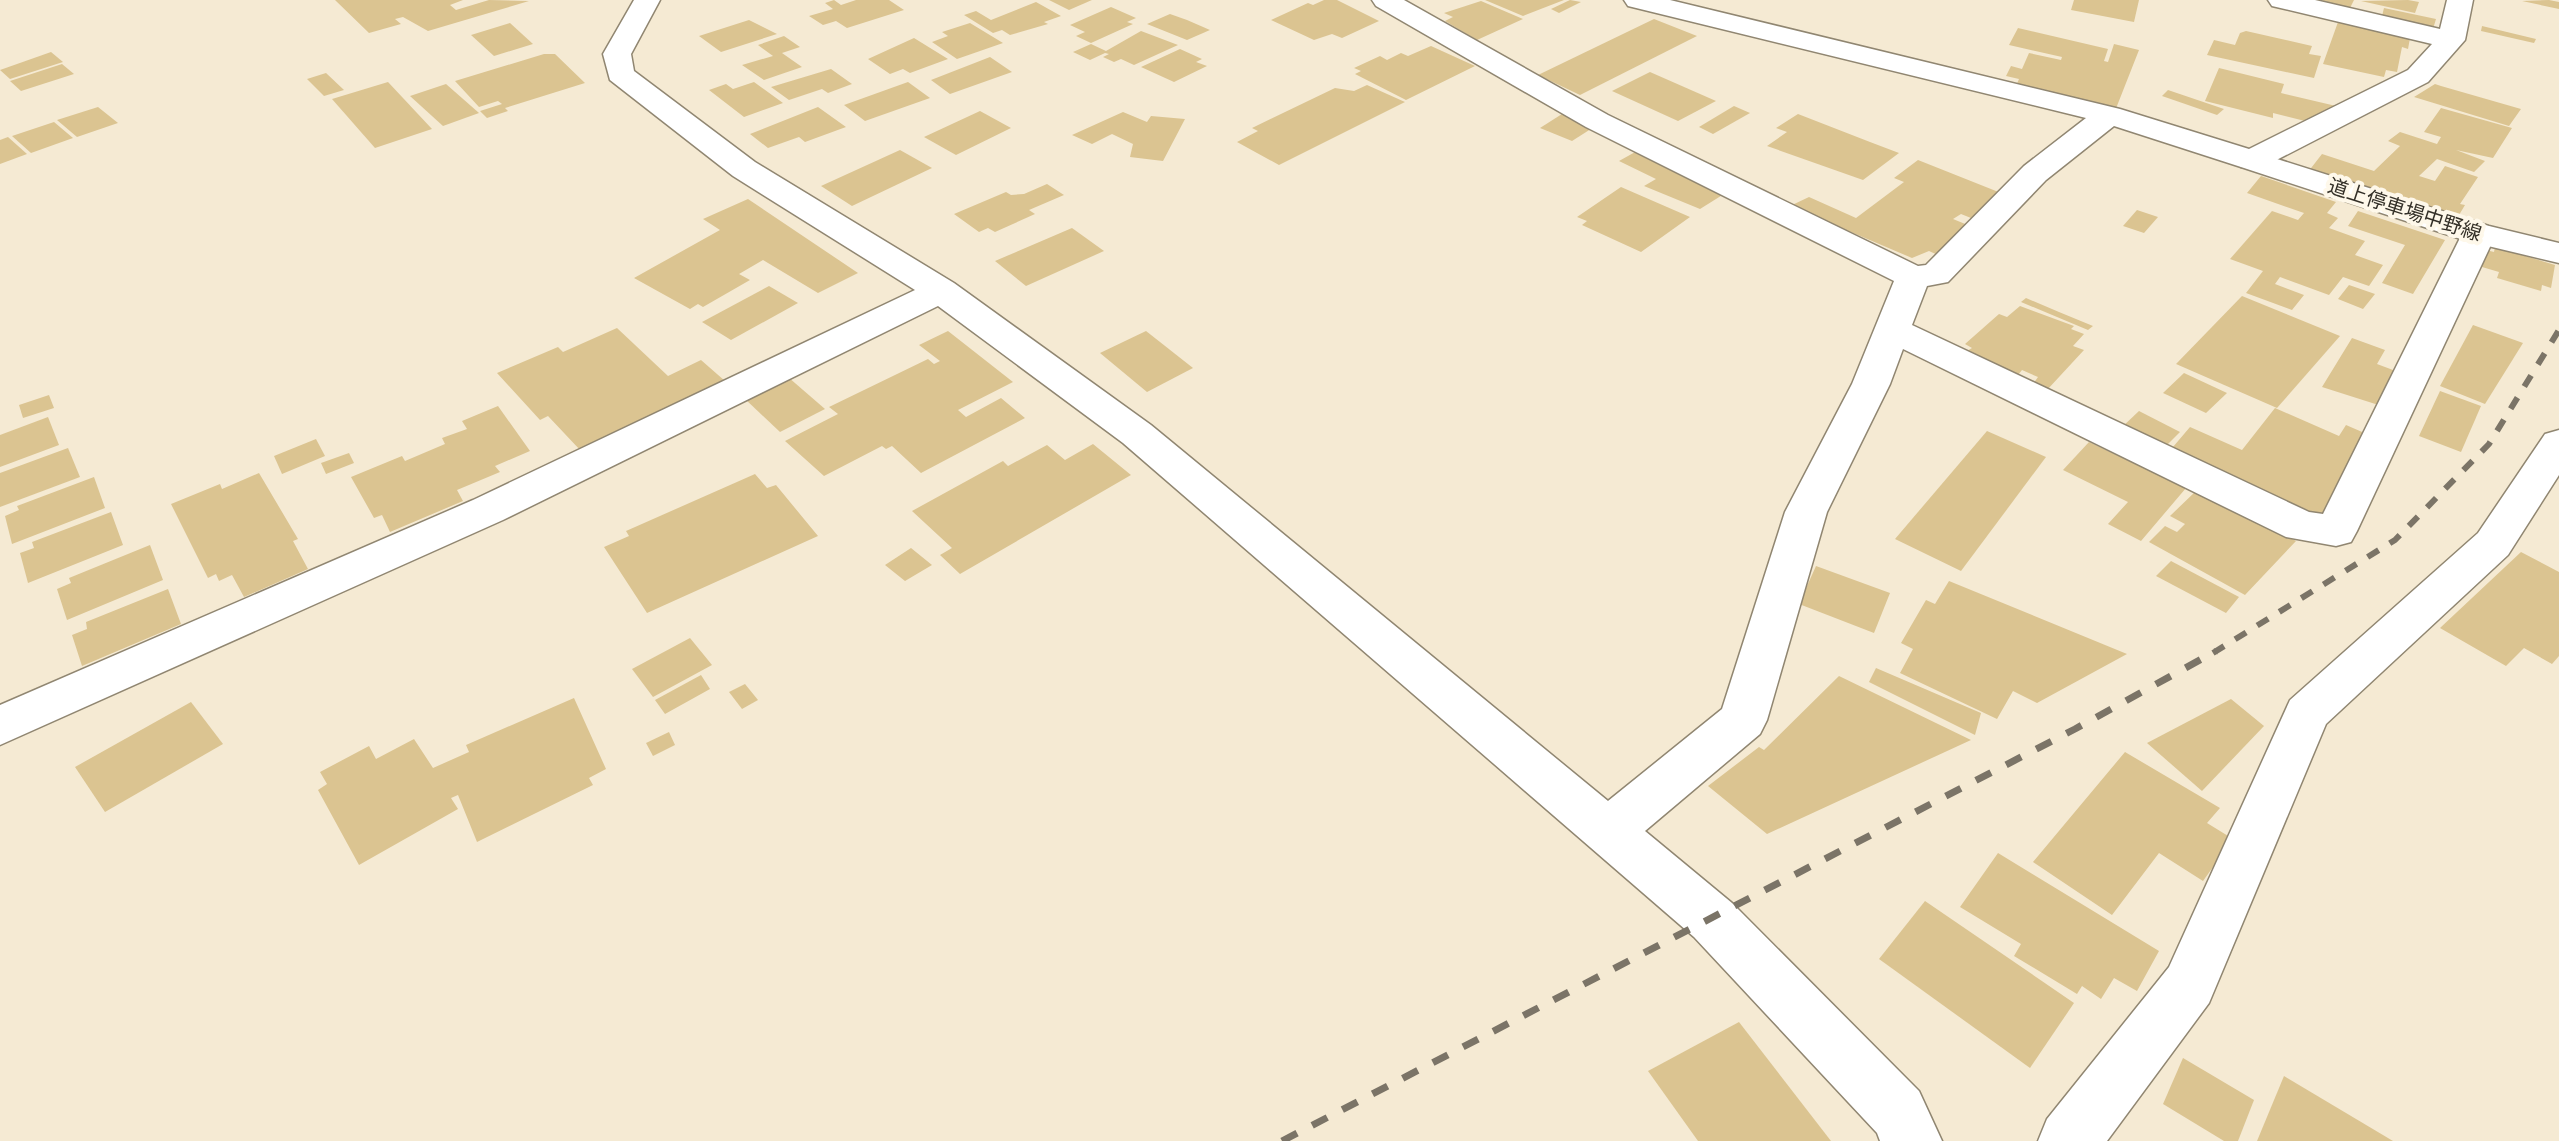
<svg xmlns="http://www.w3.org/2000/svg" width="2559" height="1141" font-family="Quicksand,'Noto Sans JP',sans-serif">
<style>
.building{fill:#dbc491}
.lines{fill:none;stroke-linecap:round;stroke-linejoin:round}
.minor-casing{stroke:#908671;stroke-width:3}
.major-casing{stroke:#908671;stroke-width:3}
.minor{fill:#fff;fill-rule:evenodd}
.major{fill:#fff;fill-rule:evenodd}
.rail-far1{stroke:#7b7467;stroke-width:6;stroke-dasharray:13 13;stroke-linecap:butt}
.rail{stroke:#7b7467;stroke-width:7;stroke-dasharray:17 17;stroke-linecap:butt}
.labels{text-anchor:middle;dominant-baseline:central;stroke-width:8;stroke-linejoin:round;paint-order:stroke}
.far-street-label{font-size:20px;fill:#343028;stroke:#fef8ea}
</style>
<rect width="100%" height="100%" fill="#f5ead3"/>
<!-- building -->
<g class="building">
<path d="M 335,0 L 463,0 L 450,5 L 456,10 L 489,0 L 529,1 L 428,31 L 403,17 L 395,19 L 401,24 L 369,33 Z"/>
<path d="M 834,0 L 841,5 L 856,0 L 889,0 L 904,10 L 847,28 L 836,21 L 823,25 L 809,16 L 833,9 L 825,3 Z"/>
<path d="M 1049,0 L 1092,0 L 1069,10 Z"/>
<path d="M 1324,0 L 1337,0 L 1379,21 L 1342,38 L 1332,34 L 1314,40 L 1271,20 L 1308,3 L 1313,5 Z"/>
<path d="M 1485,0 L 1564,0 L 1523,16 Z"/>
<path d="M 1570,0 L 1581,2 L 1559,13 L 1551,9 Z"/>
<path d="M 2074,0 L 2139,0 L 2134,22 L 2071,10 Z"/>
<path d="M 2320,0 L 2354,0 L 2350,8 Z"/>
<path d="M 2408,0 L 2419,2 L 2415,13 L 2361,1 Z"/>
<path d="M 2549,0 L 2559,2 L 2559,9 L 2522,1 Z"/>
<path d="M 1481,1 L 1523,19 L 1477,40 L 1445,21 L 1453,17 L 1444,13 Z"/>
<path d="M 1036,2 L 1061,16 L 1044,22 L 1048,24 L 1010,35 L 1002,30 L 993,33 L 964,15 L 976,11 L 991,20 Z"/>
<path d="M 1111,7 L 1136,18 L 1127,22 L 1133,24 L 1091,43 L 1076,36 L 1085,32 L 1070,25 Z"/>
<path d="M 2384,8 L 2436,19 L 2433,29 L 2382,16 Z"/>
<path d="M 1170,14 L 1187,20 L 1210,30 L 1187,40 L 1147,24 Z"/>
<path d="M 1654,19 L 1697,36 L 1580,95 L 1538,75 Z"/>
<path d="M 749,20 L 777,34 L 721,52 L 699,36 Z"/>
<path d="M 2338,22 L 2410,38 L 2408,49 L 2402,47 L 2397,72 L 2386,70 L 2384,77 L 2323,64 Z"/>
<path d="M 510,23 L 533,44 L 494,56 L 471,35 Z"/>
<path d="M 970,23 L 1003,43 L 957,59 L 932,42 L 948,36 L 942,32 Z"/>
<path d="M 2482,26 L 2536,39 L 2534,43 L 2481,31 Z"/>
<path d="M 2018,28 L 2108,49 L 2104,61 L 2108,62 L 2114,44 L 2139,50 L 2115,111 L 2016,86 L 2019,79 L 2006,76 L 2011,66 L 2022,69 L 2029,53 L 2061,60 L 2062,57 L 2009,45 Z"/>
<path d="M 1141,31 L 1178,45 L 1134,65 L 1121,59 L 1114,62 L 1103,57 L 1109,54 L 1105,53 L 1090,60 L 1073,52 L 1091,44 L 1106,51 Z"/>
<path d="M 2246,31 L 2312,46 L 2309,54 L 2321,56 L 2314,78 L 2207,55 L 2214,40 L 2235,45 L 2240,33 Z"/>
<path d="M 784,36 L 800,47 L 782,53 L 802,67 L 764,80 L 742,65 L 773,56 L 758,45 Z"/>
<path d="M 914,38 L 948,59 L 910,73 L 903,69 L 890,74 L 868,59 Z"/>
<path d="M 1431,46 L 1475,66 L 1406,100 L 1355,74 L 1361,71 L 1354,68 L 1380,56 L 1387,60 L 1401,53 L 1408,56 Z"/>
<path d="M 1180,49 L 1202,59 L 1196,62 L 1207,66 L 1174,82 L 1141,67 Z"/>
<path d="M 51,52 L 63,62 L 10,79 L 0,70 Z"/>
<path d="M 544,54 L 555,54 L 585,83 L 505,108 L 508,111 L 487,118 L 480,111 L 502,104 L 498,101 L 479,107 L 455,81 Z"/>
<path d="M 990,57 L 1012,72 L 950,94 L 931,80 Z"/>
<path d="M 62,64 L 74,74 L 21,91 L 10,81 Z"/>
<path d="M 2219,68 L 2284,84 L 2281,93 L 2336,106 L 2309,122 L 2273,113 L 2273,118 L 2205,101 Z"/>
<path d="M 831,69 L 852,84 L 828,93 L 822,89 L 789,100 L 771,87 Z"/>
<path d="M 1650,72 L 1716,101 L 1678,121 L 1612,91 Z"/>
<path d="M 326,73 L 344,90 L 324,96 L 307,79 Z"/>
<path d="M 388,82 L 432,129 L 375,148 L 332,99 Z"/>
<path d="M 754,82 L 783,103 L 744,117 L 709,90 L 726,84 L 733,89 Z"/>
<path d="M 908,82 L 930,98 L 865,121 L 844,105 Z"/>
<path d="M 446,84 L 479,113 L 443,126 L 410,96 Z"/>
<path d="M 2435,84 L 2441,86 L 2521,109 L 2509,126 L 2414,97 Z"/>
<path d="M 1367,85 L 1405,102 L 1279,165 L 1237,142 L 1258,131 L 1252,128 L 1335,88 L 1354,91 Z"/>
<path d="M 2168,90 L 2224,109 L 2217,115 L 2162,96 Z"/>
<path d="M 1734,106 L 1750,113 L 1713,134 L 1699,127 Z"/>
<path d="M 98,107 L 118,123 L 77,137 L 57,120 Z"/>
<path d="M 818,107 L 846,127 L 805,142 L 799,137 L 768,148 L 750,134 Z"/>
<path d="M 2441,108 L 2512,128 L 2493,158 L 2456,150 L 2485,161 L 2474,172 L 2437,159 L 2419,176 L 2435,181 L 2445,166 L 2478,177 L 2460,204 L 2465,205 L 2456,220 L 2308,172 L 2322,154 L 2374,171 L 2400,146 L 2388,141 L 2400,132 L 2437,144 L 2441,137 L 2424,132 Z"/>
<path d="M 980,111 L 1011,128 L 956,155 L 924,137 Z"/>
<path d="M 1123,112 L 1147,122 L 1151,116 L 1185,119 L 1163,161 L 1130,157 L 1133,144 L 1112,134 L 1092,144 L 1072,135 Z"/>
<path d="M 1562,114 L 1594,127 L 1572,141 L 1540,128 Z"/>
<path d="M 1798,114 L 1870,142 L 1899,153 L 1863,180 L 1767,146 L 1787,132 L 1776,128 Z"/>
<path d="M 54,122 L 73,138 L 31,153 L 12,136 Z"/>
<path d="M 8,137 L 27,154 L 0,164 L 0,140 Z"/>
<path d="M 900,150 L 932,168 L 852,206 L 821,186 Z"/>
<path d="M 1637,151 L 1724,194 L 1700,209 L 1644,186 L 1656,179 L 1619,161 Z"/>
<path d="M 1918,160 L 2001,193 L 1971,218 L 1961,214 L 1953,219 L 1975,228 L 1940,256 L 1929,251 L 1912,258 L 1790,206 L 1809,197 L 1856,218 L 1904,182 L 1894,178 Z"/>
<path d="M 2261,176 L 2336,202 L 2327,213 L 2338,218 L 2329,228 L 2365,241 L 2355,255 L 2383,265 L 2369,286 L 2343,277 L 2329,295 L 2280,277 L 2275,284 L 2304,295 L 2292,310 L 2246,293 L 2263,271 L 2230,259 L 2272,211 L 2298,220 L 2304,213 L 2247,193 Z"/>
<path d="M 1047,184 L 1064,195 L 1029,210 L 1035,214 L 995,232 L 988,228 L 979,232 L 954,214 L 1006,192 L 1011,195 L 1024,194 Z"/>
<path d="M 1621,187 L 1690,217 L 1641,252 L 1582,225 L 1587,221 L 1577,217 Z"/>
<path d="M 748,199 L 858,273 L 818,293 L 763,260 L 739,274 L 750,280 L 703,307 L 698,304 L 690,309 L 634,278 L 720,230 L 703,219 Z"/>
<path d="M 2137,210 L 2158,217 L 2144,233 L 2123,226 Z"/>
<path d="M 2358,211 L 2445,240 L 2413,294 L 2382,283 L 2405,245 L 2348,226 Z"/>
<path d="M 1072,228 L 1104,251 L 1026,286 L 995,261 Z"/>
<path d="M 2495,247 L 2555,265 L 2551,288 L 2542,285 L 2541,291 L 2497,278 L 2499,272 L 2482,267 L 2486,250 L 2494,252 Z"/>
<path d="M 2349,285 L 2375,294 L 2363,309 L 2338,299 Z"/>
<path d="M 769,286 L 798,303 L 731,340 L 702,322 Z"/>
<path d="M 2242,296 L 2340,336 L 2277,408 L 2176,364 Z"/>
<path d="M 2026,298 L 2059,312 L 2093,326 L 2088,330 L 2021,302 Z"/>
<path d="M 2020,306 L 2074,326 L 2071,329 L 2084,334 L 2073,346 L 2084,350 L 2047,390 L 2033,384 L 2038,377 L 2022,370 L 2018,375 L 1967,351 L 1972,348 L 1965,344 L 1999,314 L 2007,317 Z"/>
<path d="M 2473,325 L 2523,343 L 2485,404 L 2440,386 Z"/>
<path d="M 617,328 L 668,376 L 701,360 L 725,381 L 581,451 L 548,416 L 540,420 L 497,373 L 558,347 L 563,352 Z"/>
<path d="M 948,331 L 1013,382 L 958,410 L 966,417 L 1001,398 L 1025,418 L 921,473 L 892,446 L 886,449 L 882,446 L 824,476 L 785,441 L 838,414 L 829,407 L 928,359 L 934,364 L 940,361 L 919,345 Z"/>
<path d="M 1146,331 L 1193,368 L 1147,392 L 1100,353 Z"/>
<path d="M 2352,338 L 2385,350 L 2377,364 L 2409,376 L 2391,409 L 2322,387 Z"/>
<path d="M 2184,373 L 2227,393 L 2206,413 L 2163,393 Z"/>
<path d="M 788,377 L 825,409 L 780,432 L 744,398 Z"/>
<path d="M 2440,391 L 2481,406 L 2461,452 L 2419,436 Z"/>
<path d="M 49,395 L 54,408 L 23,418 L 19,405 Z"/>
<path d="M 498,406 L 530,451 L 495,466 L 500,472 L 457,490 L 463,501 L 390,532 L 382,515 L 374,518 L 351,477 L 402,456 L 405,461 L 445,444 L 442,438 L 467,429 L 462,421 Z"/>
<path d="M 2275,408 L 2339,436 L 2346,425 L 2376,438 L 2332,507 L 2313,518 L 2167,454 L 2190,427 L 2242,450 Z"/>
<path d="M 2139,411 L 2180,432 L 2162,450 L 2120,429 Z"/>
<path d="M 48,417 L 59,445 L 0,467 L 0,435 Z"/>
<path d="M 1987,431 L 2046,457 L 1961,571 L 1895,539 Z"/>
<path d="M 316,439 L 325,456 L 282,474 L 274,456 Z"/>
<path d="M 2089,442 L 2186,488 L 2141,541 L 2108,524 L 2128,502 L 2063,470 Z"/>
<path d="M 1093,444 L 1131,475 L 960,574 L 940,555 L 952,548 L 912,511 L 1003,461 L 1008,466 L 1047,445 L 1065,460 Z"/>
<path d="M 68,448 L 80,477 L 0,507 L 0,473 Z"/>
<path d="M 349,453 L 354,463 L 326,474 L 321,463 Z"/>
<path d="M 259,473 L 298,539 L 293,541 L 308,569 L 244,597 L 232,575 L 219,581 L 216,574 L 208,578 L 171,504 L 220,484 L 222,489 Z"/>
<path d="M 755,474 L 767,488 L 776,485 L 818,536 L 647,613 L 604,547 L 629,536 L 626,531 Z"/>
<path d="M 94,477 L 105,508 L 12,544 L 5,516 L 19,510 L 17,506 Z"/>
<path d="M 2197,490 L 2296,541 L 2245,595 L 2149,542 L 2165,526 L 2177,532 L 2185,524 L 2170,516 Z"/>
<path d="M 111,512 L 123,545 L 28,583 L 20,553 L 34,548 L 32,542 Z"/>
<path d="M 150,545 L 163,580 L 67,620 L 57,589 L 71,583 L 69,578 Z"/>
<path d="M 911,548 L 932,565 L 905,581 L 885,565 Z"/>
<path d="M 2521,552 L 2559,572 L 2559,656 L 2552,664 L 2524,648 L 2506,666 L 2440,628 Z"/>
<path d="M 2171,561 L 2239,597 L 2226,613 L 2156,576 Z"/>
<path d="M 1816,566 L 1890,593 L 1874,633 L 1799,604 Z"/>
<path d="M 1949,581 L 2127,654 L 2037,703 L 2013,691 L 1997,719 L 1900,673 L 1913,649 L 1901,643 L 1926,600 L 1935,604 Z"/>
<path d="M 168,589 L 181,624 L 82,666 L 72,635 L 87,629 L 86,622 Z"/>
<path d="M 690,638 L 712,665 L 653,697 L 632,669 Z"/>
<path d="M 1876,668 L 1981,713 L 1975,735 L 1869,682 Z"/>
<path d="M 701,675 L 710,689 L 665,714 L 655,700 Z"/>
<path d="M 1839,676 L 1971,740 L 1767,834 L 1708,786 L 1759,747 L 1764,750 Z"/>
<path d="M 745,684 L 758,700 L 742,709 L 729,692 Z"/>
<path d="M 574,698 L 606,769 L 589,778 L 593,785 L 477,842 L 458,795 L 451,798 L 458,809 L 359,865 L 318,790 L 327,784 L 320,772 L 369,746 L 376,759 L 414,739 L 433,768 L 469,752 L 466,745 Z"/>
<path d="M 2231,699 L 2264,726 L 2202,791 L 2147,743 Z"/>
<path d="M 191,702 L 223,744 L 105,812 L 75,767 Z"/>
<path d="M 669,732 L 675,745 L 653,756 L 646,743 Z"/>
<path d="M 2125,752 L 2220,808 L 2207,823 L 2233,839 L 2203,881 L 2159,853 L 2112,915 L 2033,862 Z"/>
<path d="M 1998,853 L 2159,951 L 2137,991 L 2114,978 L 2101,999 L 2082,986 L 2077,994 L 2014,956 L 2021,944 L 1960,907 Z"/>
<path d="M 1925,901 L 2074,1003 L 2030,1068 L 1879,959 Z"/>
<path d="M 1739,1022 L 1831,1141 L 1698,1141 L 1648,1071 Z"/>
<path d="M 2183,1058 L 2254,1100 L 2238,1141 L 2224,1141 L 2163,1104 Z"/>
<path d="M 2284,1076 L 2393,1141 L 2257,1141 Z"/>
</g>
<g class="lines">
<!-- minor casing -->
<g class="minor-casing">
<g id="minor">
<path d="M 634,0 L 660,0 L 631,54 L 634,71 L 755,162 L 954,283 L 1151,425 L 1608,801 L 1722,709 L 1785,512 L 1852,384 L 1894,281 L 1586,127 L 1376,6 L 1372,0 L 1404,0 L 1608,115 L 1918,266 L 1926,265 L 2024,166 L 2086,118 L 1628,6 L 1624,0 L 1670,0 L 2120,109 L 2249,149 L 2408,70 L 2432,44 L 2272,6 L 2268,0 L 2315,0 L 2440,29 L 2447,0 L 2473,0 L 2465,40 L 2428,82 L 2263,167 L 2241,167 L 2114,126 L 2046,180 L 1948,282 L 1927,286 L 1912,325 L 2309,512 L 2323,514 L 2462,234 L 2467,227 L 2479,224 L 2491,227 L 2496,234 L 2357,531 L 2351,542 L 2336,546 L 2286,537 L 1903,349 L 1890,384 L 1827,512 L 1767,720 L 1760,734 L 1645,831 L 1732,903 L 1919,1091 L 1942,1141 L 1880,1141 L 1877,1133 L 1694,937 L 1123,443 L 938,306 L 503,520 L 0,745 L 0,705 L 473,500 L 915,290 L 733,176 L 610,80 L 603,54 Z"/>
<path d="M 2559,430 L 2559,475 L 2508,555 L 2326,724 L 2209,1003 L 2107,1141 L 2038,1141 L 2047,1119 L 2169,967 L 2290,700 L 2478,533 L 2545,434 Z"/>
</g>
</g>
<!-- major casing -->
<g class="major-casing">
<path id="major" d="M 2252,151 L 2489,226 L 2559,243 L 2559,263 L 2467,241 L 2241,167 L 2236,160 L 2241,153 Z"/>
</g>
<!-- minor -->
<use href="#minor" class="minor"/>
<!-- major -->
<use href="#major" class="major"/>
<!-- rail-far1 -->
<path class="rail-far1" d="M 2213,653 L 2395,540 L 2489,444 L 2559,330"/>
<!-- rail -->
<path class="rail" d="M 1282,1141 L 2075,729 L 2216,651"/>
</g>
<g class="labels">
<!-- far-street labels -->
<g class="far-street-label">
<text transform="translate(2405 209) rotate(18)">道上停車場中野線</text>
</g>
</g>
</svg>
